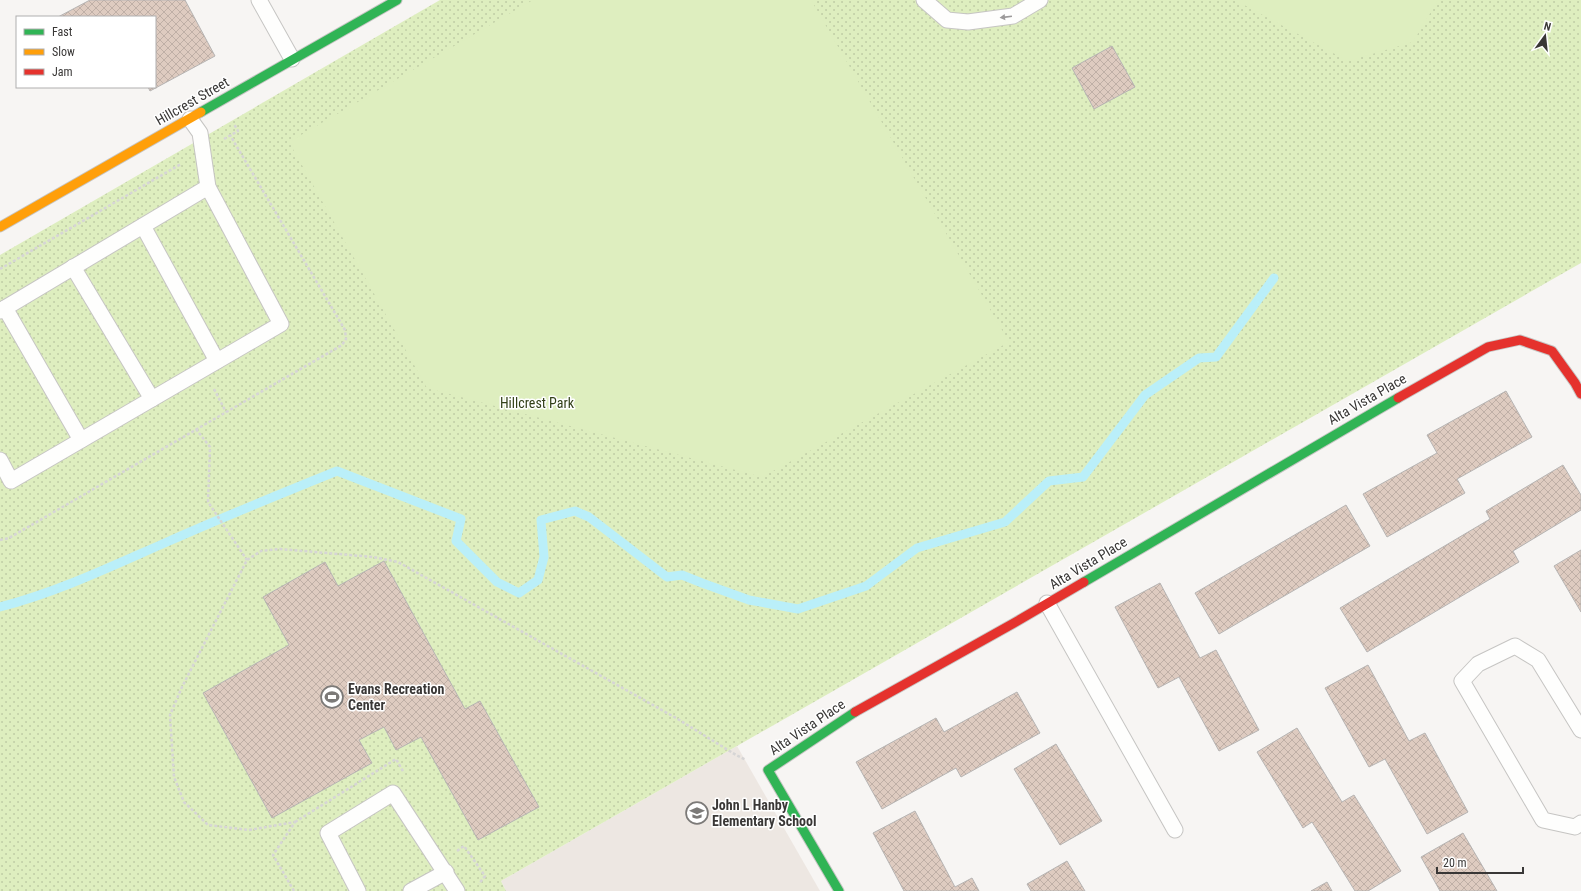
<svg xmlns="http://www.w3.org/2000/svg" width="1581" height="891" font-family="'Roboto Condensed',sans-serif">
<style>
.built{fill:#ede7e2}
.park{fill:url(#park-dots)}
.pitch{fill:#deeebf}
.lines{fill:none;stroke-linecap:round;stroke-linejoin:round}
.stream{stroke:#baeff9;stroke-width:9}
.building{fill:url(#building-cross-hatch);stroke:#b6b4b3}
.lane-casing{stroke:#c6c5c3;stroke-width:17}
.fast-casing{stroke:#c6c5c3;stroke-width:11}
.slow-casing{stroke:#c6c5c3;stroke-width:11}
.jam-casing{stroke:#c6c5c3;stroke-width:11}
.path{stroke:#d6d5d5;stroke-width:2.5;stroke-dasharray:3 2;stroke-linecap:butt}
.lane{stroke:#fefefd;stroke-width:15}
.fast{stroke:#30b455;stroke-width:9}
.slow{stroke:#ff9f0a;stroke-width:9}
.jam{stroke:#e5322d;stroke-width:9}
.oneway{fill:#9c9a9a}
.labels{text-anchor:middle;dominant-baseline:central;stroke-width:3;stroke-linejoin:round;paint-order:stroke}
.street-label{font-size:14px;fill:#393736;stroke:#fff}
.park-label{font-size:14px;fill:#324018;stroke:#fff}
.poi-label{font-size:14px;font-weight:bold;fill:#393736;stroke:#fff;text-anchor:start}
</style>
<defs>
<pattern id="park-dots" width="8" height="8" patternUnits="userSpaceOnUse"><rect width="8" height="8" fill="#deeebf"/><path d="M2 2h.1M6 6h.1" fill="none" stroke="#bfcda5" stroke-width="1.8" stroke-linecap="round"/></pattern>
<pattern id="building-cross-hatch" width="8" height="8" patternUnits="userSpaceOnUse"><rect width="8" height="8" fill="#decbc0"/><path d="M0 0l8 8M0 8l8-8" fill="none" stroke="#bfafa6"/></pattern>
</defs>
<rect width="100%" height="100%" fill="#f7f5f3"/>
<!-- built -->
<path class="built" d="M 737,746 L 820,891 L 506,891 L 501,881 Z"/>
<!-- park -->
<path class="park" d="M 440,0 L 1581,0 L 1581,263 L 501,881 L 506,891 L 0,891 L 0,255 Z"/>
<!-- pitch -->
<g class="pitch">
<path d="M 533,0 L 811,0 L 1009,342 L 762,477 L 427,388 L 289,142 Z"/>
<path d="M 1235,0 L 1438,0 L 1413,42 L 1348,61 Z"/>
</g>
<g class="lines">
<!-- stream -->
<path class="stream" d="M 0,607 C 58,592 112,566 167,542 C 223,517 280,494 337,471 L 461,519 L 456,541 L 497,582 L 519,593 L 538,580 L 544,557 L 541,520 L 575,511 L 589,517 L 667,577 L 682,575 L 702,583 L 749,600 L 798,609 L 866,586 L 917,548 L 1005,522 L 1049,481 L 1083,477 L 1145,395 L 1199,358 L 1216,357 L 1274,278"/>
</g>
<!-- building -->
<g class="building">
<path d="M 90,0 L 185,0 L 215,56 L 150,91 L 148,87 L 155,87 L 155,17 L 58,17 Z"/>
<path d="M 1112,46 L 1135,87 L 1094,109 L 1072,68 Z"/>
<path d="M 1506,391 L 1532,437 L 1457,479 L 1465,493 L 1387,537 L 1363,494 L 1437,453 L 1427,435 Z"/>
<path d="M 1563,465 L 1581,495 L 1581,510 L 1513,551 L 1519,562 L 1367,652 L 1340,608 L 1490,519 L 1486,511 Z"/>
<path d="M 1346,505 L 1370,546 L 1219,634 L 1195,593 Z"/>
<path d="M 1581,550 L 1581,612 L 1554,566 Z"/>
<path d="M 384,561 L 465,709 L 480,701 L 539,807 L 478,840 L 421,737 L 396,750 L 384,727 L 359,740 L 372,763 L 272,818 L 203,693 L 289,645 L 263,597 L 325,562 L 338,586 Z"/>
<path d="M 1160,583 L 1200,658 L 1216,650 L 1259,730 L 1219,751 L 1179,677 L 1158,688 L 1115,607 Z"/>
<path d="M 1368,665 L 1409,741 L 1425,733 L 1468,812 L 1427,834 L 1385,759 L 1369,767 L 1325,688 Z"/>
<path d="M 1017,692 L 1040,733 L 961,777 L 956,768 L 882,809 L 856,762 L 936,718 L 944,732 Z"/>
<path d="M 1297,728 L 1342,802 L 1354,795 L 1401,871 L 1368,891 L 1355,891 L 1312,822 L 1303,828 L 1257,752 Z"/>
<path d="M 1056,744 L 1102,821 L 1060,845 L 1014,769 Z"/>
<path d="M 915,811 L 955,887 L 972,878 L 979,891 L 904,891 L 873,833 Z"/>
<path d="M 1463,833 L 1497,891 L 1440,891 L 1421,857 Z"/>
<path d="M 1067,861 L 1085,891 L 1031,891 L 1027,884 Z"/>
<path d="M 1327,882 L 1332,891 L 1311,891 Z"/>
</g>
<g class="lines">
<!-- lane casing -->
<g class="lane-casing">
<g id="lane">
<path d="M 259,0 L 292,59"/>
<path d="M 924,0 L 947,20 L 968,22 L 1013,16 L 1040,0"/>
<path d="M 143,226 L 217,361"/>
<path d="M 73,267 L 152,399"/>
<path d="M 5,308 L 81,440"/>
<path d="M 0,311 L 208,187"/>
<path d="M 0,460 L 11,481 L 281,324 L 208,187 L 200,133 L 190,119"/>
<path d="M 1047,603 L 1175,830"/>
<path d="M 1581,730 L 1538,660 L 1515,646 L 1478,664 L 1462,681 L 1543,820 L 1575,827 L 1581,823"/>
<path d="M 358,891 L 328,833 L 393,793 L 457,891"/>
<path d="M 411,891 L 446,872"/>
</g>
</g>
<!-- fast casing -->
<g class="fast-casing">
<g id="fast">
<path d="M 201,112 L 397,0"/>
<path d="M 1084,582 L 1398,398"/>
<path d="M 839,891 L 768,770 L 855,712"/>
</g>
</g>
<!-- slow casing -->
<g class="slow-casing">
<path id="slow" d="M 0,227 L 201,112"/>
</g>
<!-- jam casing -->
<g class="jam-casing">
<g id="jam">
<path d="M 1398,398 L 1488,347 L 1520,340 L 1552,351 L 1575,383 L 1581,394"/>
<path d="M 855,712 L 1014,623 L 1084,582"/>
</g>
</g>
<!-- path -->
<g class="path">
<path d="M 224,139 L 238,131 L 234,124"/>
<path d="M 0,269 L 181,164"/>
<path d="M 214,389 L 226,412"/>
<path d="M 196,429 L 210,447 L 208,502 L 247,560"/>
<path d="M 0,540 L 9,538 L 342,345 L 346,339 L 345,330 L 230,135"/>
<path d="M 295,822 L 396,759 L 404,773"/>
<path d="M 457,851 L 464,846 L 485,876 L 479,884"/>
<path d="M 294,891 L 273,855 L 295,822 L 249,830 L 208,825 L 184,802 L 174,777 L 170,715 L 182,687 L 247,560 L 261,551 L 280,549 L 373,557 L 398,562 L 676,718 L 736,755 L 746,760"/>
</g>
<!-- lane -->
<use href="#lane" class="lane"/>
<!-- fast -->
<use href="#fast" class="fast"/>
<!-- slow -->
<use href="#slow" class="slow"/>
<!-- jam -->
<use href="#jam" class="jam"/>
</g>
<!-- one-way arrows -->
<defs><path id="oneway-solid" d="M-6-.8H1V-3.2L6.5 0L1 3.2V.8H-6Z"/></defs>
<use class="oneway" href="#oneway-solid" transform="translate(1006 17) rotate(173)"/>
<!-- icons -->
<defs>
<g id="stadium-ring" transform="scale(1.15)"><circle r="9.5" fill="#fff" stroke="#7c7a78" stroke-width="1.5"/><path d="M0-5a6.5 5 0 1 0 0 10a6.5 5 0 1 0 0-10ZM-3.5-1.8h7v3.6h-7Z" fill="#7c7a78"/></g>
<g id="school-ring" transform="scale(1.15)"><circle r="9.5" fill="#fff" stroke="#7c7a78" stroke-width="1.5"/><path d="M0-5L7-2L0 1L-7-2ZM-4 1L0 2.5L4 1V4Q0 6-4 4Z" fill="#7c7a78"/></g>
</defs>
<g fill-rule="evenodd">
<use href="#stadium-ring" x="332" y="697"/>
<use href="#school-ring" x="697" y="813"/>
</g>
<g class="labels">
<!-- street labels -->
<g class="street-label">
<text transform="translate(192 101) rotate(-30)">Hillcrest Street</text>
<text transform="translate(1367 399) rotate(-30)">Alta Vista Place</text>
<text transform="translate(1088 563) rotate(-31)">Alta Vista Place</text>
<text transform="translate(807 727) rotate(-34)">Alta Vista Place</text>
</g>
<!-- park labels -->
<g class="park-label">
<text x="537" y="403">Hillcrest Park</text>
</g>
<!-- poi labels -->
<g class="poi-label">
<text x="348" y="689">Evans Recreation<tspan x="348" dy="16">Center</tspan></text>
<text x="712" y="805">John L Hanby<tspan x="712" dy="16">Elementary School</tspan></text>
</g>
</g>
<!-- legend -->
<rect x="16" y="16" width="140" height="72" fill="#ffffff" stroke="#b0afaf"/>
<rect x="24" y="29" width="20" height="6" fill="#30b455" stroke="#b0afaf"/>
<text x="52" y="36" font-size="12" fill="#393736">Fast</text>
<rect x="24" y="49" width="20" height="6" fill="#ff9f0a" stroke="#b0afaf"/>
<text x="52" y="56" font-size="12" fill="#393736">Slow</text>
<rect x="24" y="69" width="20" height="6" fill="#e5322d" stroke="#b0afaf"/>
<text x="52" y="76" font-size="12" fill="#393736">Jam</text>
<!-- north arrow -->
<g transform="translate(1545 36) rotate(15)" stroke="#ffffff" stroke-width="3" paint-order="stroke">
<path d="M0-3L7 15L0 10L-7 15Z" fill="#393736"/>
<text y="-6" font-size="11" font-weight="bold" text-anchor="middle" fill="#393736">N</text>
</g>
<!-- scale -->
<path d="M1437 867v6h86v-6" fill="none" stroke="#393736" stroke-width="2"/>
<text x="1443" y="867" font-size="12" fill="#393736" stroke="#ffffff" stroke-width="3" paint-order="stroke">20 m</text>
</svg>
